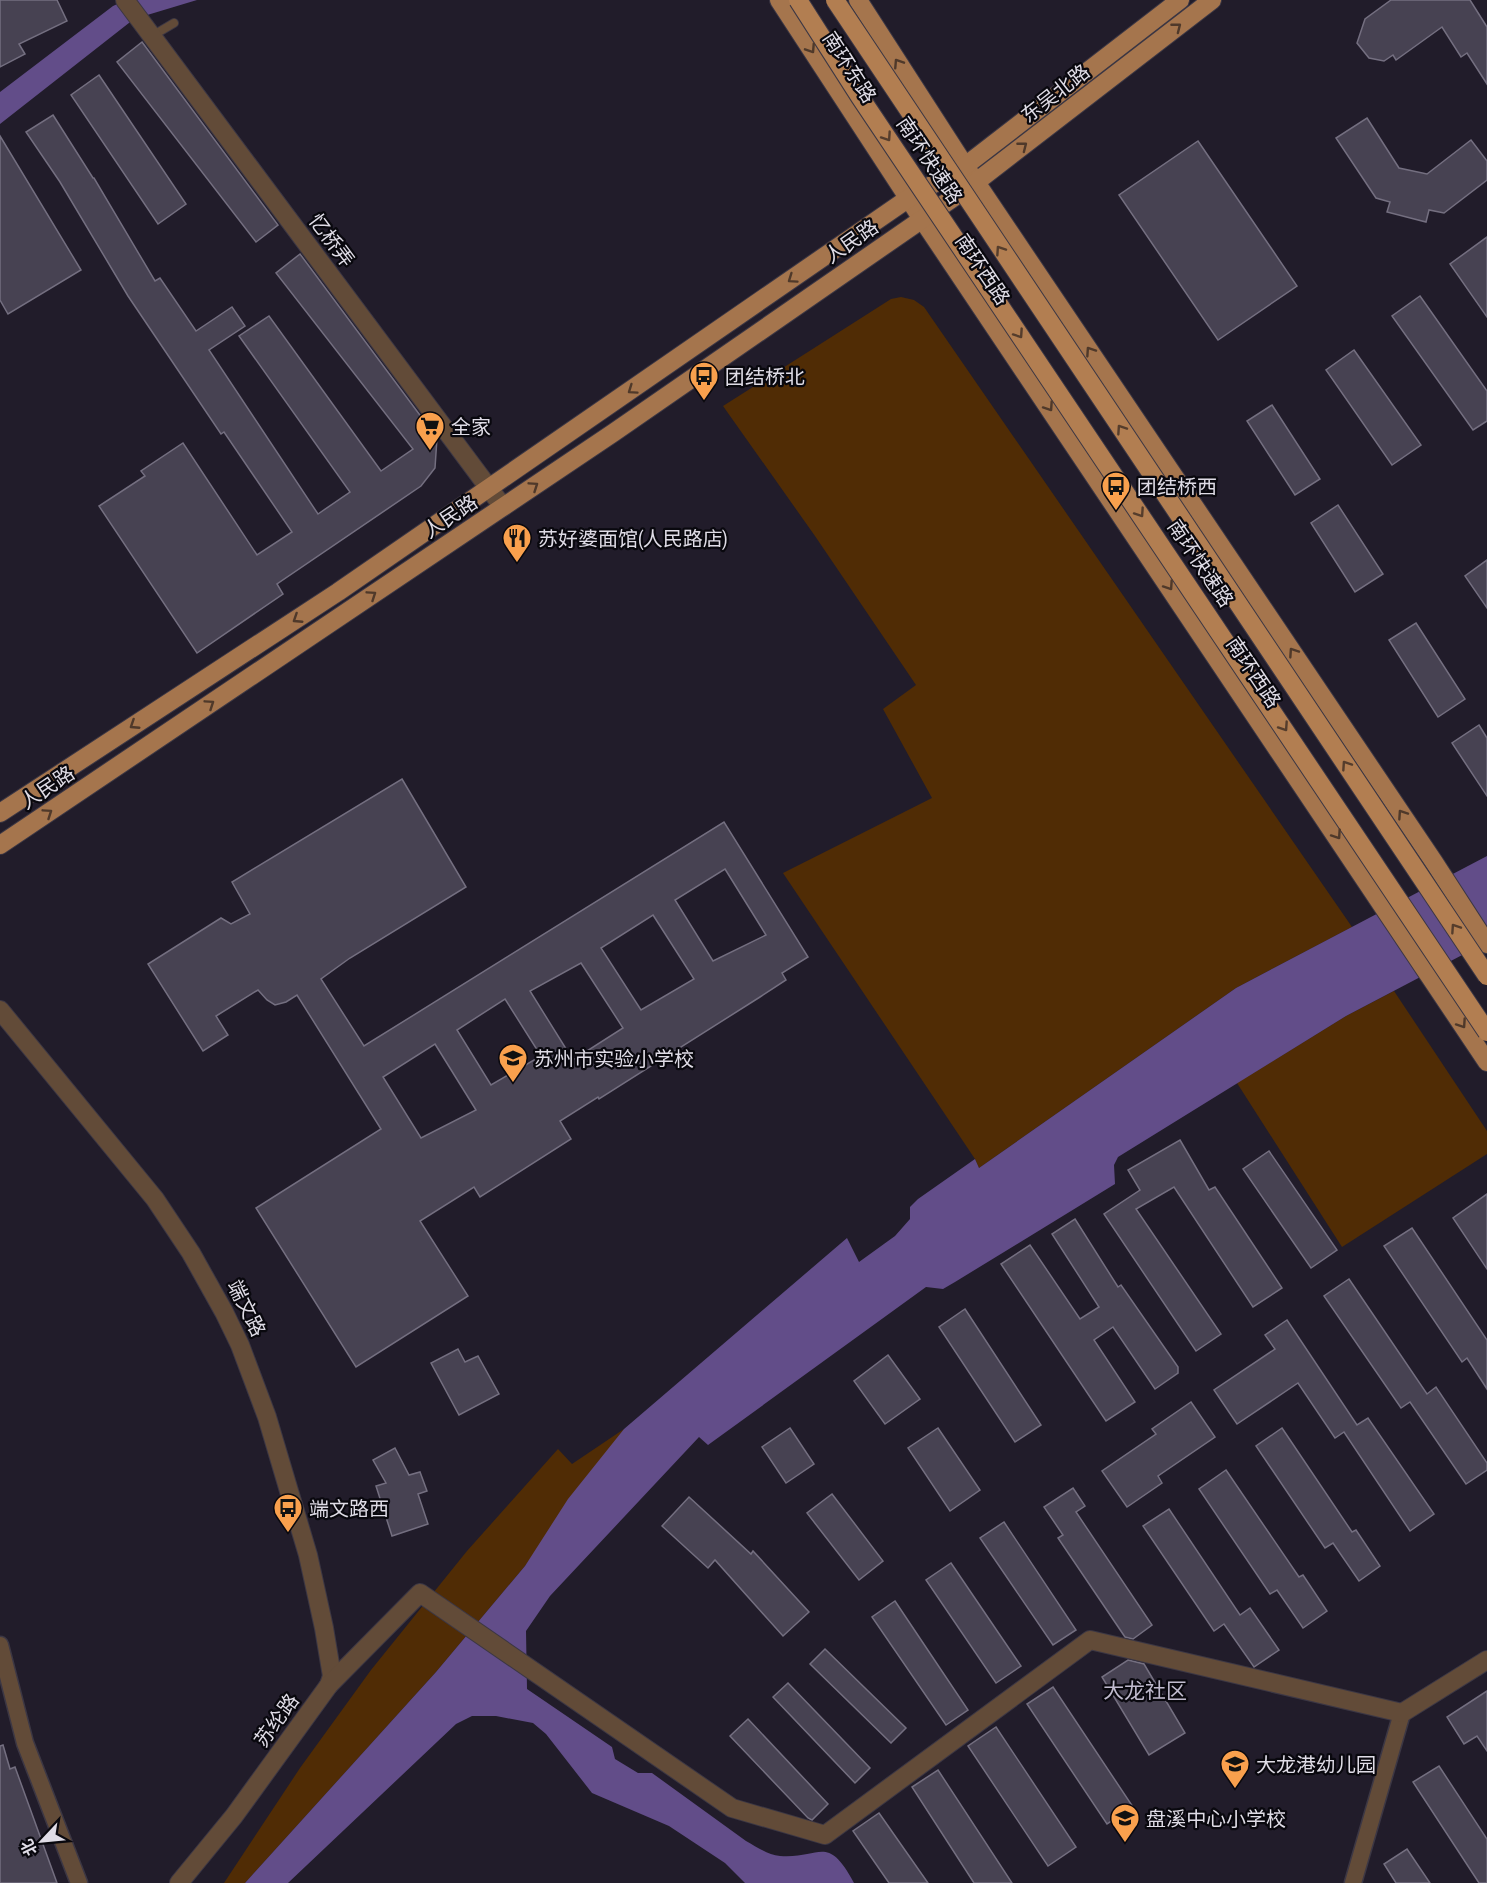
<svg xmlns="http://www.w3.org/2000/svg" width="1487" height="1883" font-family="'Asap Condensed','Noto Sans SC',sans-serif">
<style>
.green{fill:#502c05}
.water{fill:#624d89}
.building{fill:#474252;stroke:#746f80;stroke-width:1.5;fill-rule:evenodd}
.lines{fill:none;stroke-linecap:round;stroke-linejoin:round}
.service-casing{stroke:#3c3744;stroke-width:10}
.minor-casing{stroke:#3c3744;stroke-width:19}
.tertiary-casing{stroke:#3c3744;stroke-width:20}
.primary-casing{stroke:#3c3744;stroke-width:20}
.service{stroke:#624b38;stroke-width:8}
.minor{stroke:#624b38;stroke-width:16}
.tertiary{stroke:#624b38;stroke-width:18}
.primary{stroke:#a5754d;stroke-width:18}
.trunk-bridge-casing{stroke:#3c3744;stroke-width:20;stroke-linecap:butt}
.trunk-bridge{stroke:#b27e51;stroke-width:18}
.oneway{stroke:#4f392a}
.oneway2{stroke:#553d2c}
.labels{text-anchor:middle;dominant-baseline:central;stroke-width:4.5;stroke-linejoin:round;paint-order:stroke}
.street-label{font-size:20px;fill:#dfdce6;stroke:#09080e}
.poi-label{font-size:20px;fill:#dfdce6;stroke:#09080e;text-anchor:start}
.neighbourhood-label{font-size:21px;fill:#c0bbce;stroke:#09080e}
</style>
<rect width="100%" height="100%" fill="#211c2a"/>
<!-- green -->
<g class="green">
<path d="M 901,297 L 914,300 L 924,307 L 1352,927 L 1236,988 L 979,1168 L 975,1159 L 783,873 L 932,798 L 883,709 L 916,685 L 815,536 L 723,406 L 891,299 Z"/>
<path d="M 1394,991 L 1487,1131 L 1487,1154 L 1342,1247 L 1237,1083 L 1346,1016 Z"/>
<path d="M 624,1429 L 525,1566 L 436,1672 L 245,1883 L 224,1883 L 300,1768 L 371,1670 L 467,1551 L 558,1449 L 572,1464 Z"/>
</g>
<!-- water -->
<g class="water">
<path d="M 126,0 L 197,0 L 134,19 L 0,124 L 0,92 L 113,6 Z"/>
<path d="M 1487,856 L 1487,942 L 1346,1016 L 1118,1157 L 1114,1165 L 1115,1184 L 955,1282 L 943,1289 L 926,1287 L 708,1445 L 699,1437 L 550,1596 L 526,1631 L 527,1689 L 612,1747 L 615,1759 L 638,1773 L 652,1773 L 746,1841 C 757,1847 768,1855 780,1856 C 821,1859 827,1833 854,1883 L 745,1883 L 725,1863 L 669,1826 L 592,1793 L 546,1734 L 533,1723 L 496,1716 L 472,1716 L 456,1724 L 288,1883 L 245,1883 L 436,1672 L 525,1566 L 568,1499 L 624,1429 L 847,1238 L 859,1262 L 895,1236 L 910,1219 L 910,1207 L 918,1199 L 975,1159 L 979,1168 L 1236,988 Z"/>
</g>
<!-- building -->
<g class="building">
<path d="M 0,0 L 57,0 L 67,21 L 19,44 L 25,54 L 0,67 Z"/>
<path d="M 1391,0 L 1470,0 L 1487,27 L 1487,84 L 1467,53 L 1461,57 L 1442,27 L 1396,60 L 1393,55 L 1384,61 L 1369,58 L 1357,43 L 1365,19 Z"/>
<path d="M 142,42 L 278,225 L 256,242 L 117,62 Z"/>
<path d="M 99,75 L 186,204 L 158,224 L 71,95 Z"/>
<path d="M 53,115 L 93,178 L 94,178 L 155,281 L 160,278 L 196,331 L 232,307 L 245,326 L 209,350 L 318,514 L 350,492 L 239,336 L 269,316 L 381,471 L 413,449 L 276,273 L 300,254 L 437,438 L 435,468 L 421,486 L 277,584 L 283,594 L 197,653 L 99,506 L 145,476 L 141,471 L 183,443 L 257,555 L 292,532 L 224,432 L 221,434 L 128,296 L 60,182 L 26,132 Z"/>
<path d="M 1367,118 L 1399,168 L 1427,174 L 1471,140 L 1487,161 L 1487,180 L 1444,213 L 1429,210 L 1426,222 L 1387,212 L 1390,202 L 1376,198 L 1336,138 Z"/>
<path d="M 0,136 L 81,270 L 8,314 L 0,300 Z"/>
<path d="M 1198,141 L 1297,286 L 1218,340 L 1119,195 Z"/>
<path d="M 1487,237 L 1487,317 L 1450,264 Z"/>
<path d="M 1420,296 L 1487,391 L 1487,421 L 1473,430 L 1392,316 Z"/>
<path d="M 1354,350 L 1421,445 L 1392,465 L 1326,370 Z"/>
<path d="M 1272,405 L 1320,479 L 1295,495 L 1247,421 Z"/>
<path d="M 1338,505 L 1383,574 L 1355,592 L 1311,523 Z"/>
<path d="M 1487,560 L 1487,608 L 1465,576 Z"/>
<path d="M 1416,623 L 1465,699 L 1438,717 L 1389,640 Z"/>
<path d="M 1479,725 L 1487,738 L 1487,796 L 1452,743 Z"/>
<path d="M 402,779 L 466,887 L 350,958 L 321,979 L 364,1046 L 724,822 L 808,957 L 782,973 L 786,980 L 760,997 L 599,1099 L 598,1097 L 560,1121 L 571,1139 L 480,1197 L 474,1187 L 420,1221 L 468,1296 L 356,1367 L 256,1208 L 381,1129 L 297,995 L 286,1002 L 275,1005 L 267,1000 L 258,990 L 216,1016 L 228,1035 L 203,1051 L 148,964 L 221,918 L 231,924 L 250,914 L 232,882 ZM 725,869 L 766,935 L 713,961 L 675,900 ZM 653,915 L 694,979 L 641,1010 L 601,948 ZM 581,963 L 623,1028 L 573,1060 L 530,991 ZM 505,999 L 541,1056 L 491,1085 L 457,1030 ZM 435,1044 L 476,1110 L 421,1138 L 383,1077 Z"/>
<path d="M 1180,1140 L 1209,1190 L 1215,1187 L 1282,1288 L 1253,1307 L 1174,1187 L 1136,1209 L 1221,1334 L 1196,1351 L 1104,1214 L 1140,1190 L 1128,1170 Z"/>
<path d="M 1269,1151 L 1337,1250 L 1311,1268 L 1243,1169 Z"/>
<path d="M 1487,1194 L 1487,1269 L 1453,1218 Z"/>
<path d="M 1075,1219 L 1118,1287 L 1121,1285 L 1178,1367 L 1178,1373 L 1155,1389 L 1113,1327 L 1094,1340 L 1135,1402 L 1106,1421 L 1001,1264 L 1030,1245 L 1080,1319 L 1099,1307 L 1052,1234 Z"/>
<path d="M 1412,1228 L 1487,1340 L 1487,1389 L 1467,1358 L 1462,1362 L 1384,1246 Z"/>
<path d="M 1349,1279 L 1427,1394 L 1436,1387 L 1487,1463 L 1487,1470 L 1466,1484 L 1410,1402 L 1401,1408 L 1324,1296 Z"/>
<path d="M 965,1309 L 1041,1425 L 1015,1442 L 939,1327 Z"/>
<path d="M 1287,1320 L 1357,1425 L 1368,1418 L 1434,1514 L 1410,1531 L 1344,1432 L 1335,1438 L 1298,1383 L 1237,1424 L 1214,1390 L 1275,1349 L 1265,1335 Z"/>
<path d="M 458,1349 L 465,1362 L 478,1356 L 499,1394 L 459,1415 L 431,1363 Z"/>
<path d="M 888,1355 L 920,1399 L 885,1424 L 854,1381 Z"/>
<path d="M 1191,1402 L 1215,1437 L 1158,1476 L 1162,1483 L 1127,1507 L 1102,1471 L 1156,1434 L 1152,1429 Z"/>
<path d="M 790,1428 L 814,1464 L 786,1483 L 762,1447 Z"/>
<path d="M 938,1428 L 980,1490 L 950,1511 L 908,1448 Z"/>
<path d="M 1282,1428 L 1352,1532 L 1356,1530 L 1380,1566 L 1359,1581 L 1333,1543 L 1325,1548 L 1256,1446 Z"/>
<path d="M 395,1448 L 409,1475 L 420,1472 L 427,1491 L 418,1494 L 428,1524 L 392,1536 L 376,1486 L 386,1483 L 373,1460 Z"/>
<path d="M 1226,1470 L 1299,1577 L 1303,1575 L 1327,1611 L 1303,1628 L 1277,1590 L 1270,1594 L 1199,1489 Z"/>
<path d="M 1073,1488 L 1085,1506 L 1076,1512 L 1152,1625 L 1133,1639 L 1125,1637 L 1058,1538 L 1063,1535 L 1044,1507 Z"/>
<path d="M 832,1494 L 883,1561 L 859,1580 L 807,1513 Z"/>
<path d="M 689,1497 L 751,1554 L 753,1551 L 809,1612 L 783,1636 L 715,1560 L 708,1568 L 662,1526 Z"/>
<path d="M 1169,1509 L 1240,1615 L 1250,1608 L 1279,1650 L 1254,1667 L 1224,1624 L 1214,1631 L 1143,1526 Z"/>
<path d="M 1004,1522 L 1076,1630 L 1053,1645 L 980,1538 Z"/>
<path d="M 951,1563 L 1021,1666 L 996,1683 L 926,1580 Z"/>
<path d="M 895,1601 L 968,1710 L 946,1725 L 872,1617 Z"/>
<path d="M 825,1649 L 906,1728 L 891,1743 L 810,1664 Z"/>
<path d="M 1128,1660 L 1144,1664 L 1185,1733 L 1149,1755 L 1102,1677 Z"/>
<path d="M 788,1683 L 870,1768 L 855,1783 L 773,1697 Z"/>
<path d="M 1053,1687 L 1133,1807 L 1107,1824 L 1027,1704 Z"/>
<path d="M 1487,1691 L 1487,1751 L 1477,1736 L 1464,1744 L 1447,1717 Z"/>
<path d="M 748,1719 L 828,1804 L 812,1820 L 808,1818 L 730,1736 Z"/>
<path d="M 996,1727 L 1076,1847 L 1048,1866 L 968,1746 Z"/>
<path d="M 3,1745 L 10,1769 L 15,1767 L 57,1883 L 0,1883 L 0,1746 Z"/>
<path d="M 1439,1766 L 1487,1839 L 1487,1883 L 1479,1883 L 1413,1782 Z"/>
<path d="M 938,1770 L 1012,1883 L 974,1883 L 912,1787 Z"/>
<path d="M 879,1813 L 928,1883 L 889,1883 L 853,1831 Z"/>
<path d="M 1407,1849 L 1430,1883 L 1396,1883 L 1384,1864 Z"/>
</g>
<g class="lines">
<!-- service casing -->
<g class="service-casing">
<path id="service" d="M 152,36 L 174,23"/>
</g>
<!-- minor casing -->
<g class="minor-casing">
<g id="minor">
<path d="M 0,1645 L 25,1743 L 79,1883"/>
<path d="M 1353,1883 L 1402,1713"/>
</g>
</g>
<!-- tertiary casing -->
<g class="tertiary-casing">
<g id="tertiary">
<path d="M 125,0 L 503,507"/>
<path d="M 0,1010 L 155,1199 L 191,1253 L 224,1312 L 240,1345 L 267,1417 L 308,1555 L 324,1628 L 332,1676 L 329,1685"/>
<path d="M 179,1883 L 234,1816 L 329,1685 L 420,1593 L 732,1808 L 825,1835 L 1090,1640 L 1402,1713 L 1487,1660"/>
</g>
</g>
<!-- primary casing -->
<g class="primary-casing">
<g id="primary">
<path d="M 779,0 L 922,219 L 1487,1062"/>
<path d="M 858,0 L 965,166 L 1434,862 L 1487,944"/>
<path d="M 0,813 L 338,592 L 909,198 L 965,166 L 1180,0"/>
<path d="M 0,845 L 613,433 L 976,182 L 1212,0"/>
</g>
</g>
<!-- service -->
<use href="#service" class="service"/>
<!-- minor -->
<use href="#minor" class="minor"/>
<!-- tertiary -->
<use href="#tertiary" class="tertiary"/>
<!-- primary -->
<use href="#primary" class="primary"/>
<!-- trunk-bridge casing -->
<g class="trunk-bridge-casing">
<g id="trunk-bridge">
<path d="M 798,0 L 860,97 L 1487,1032"/>
<path d="M 835,0 L 1487,976"/>
</g>
</g>
<!-- trunk-bridge -->
<use href="#trunk-bridge" class="trunk-bridge"/>
</g>
<!-- one-way arrows -->
<defs><path id="oneway-chevron" d="M-2-3.5L2.5 0L-2 3.5" fill="none" stroke-width="1.6" stroke-linecap="round" stroke-linejoin="round" transform="scale(1.5)"/></defs>
<g class="oneway">
<use href="#oneway-chevron" transform="translate(1177 27) rotate(-38)"/>
<use href="#oneway-chevron" transform="translate(811 49) rotate(57)"/>
<use href="#oneway-chevron" transform="translate(898 63) rotate(-123)"/>
<use href="#oneway-chevron" transform="translate(1023 146) rotate(-38)"/>
<use href="#oneway-chevron" transform="translate(792 279) rotate(145)"/>
<use href="#oneway-chevron" transform="translate(1090 351) rotate(-124)"/>
<use href="#oneway-chevron" transform="translate(632 390) rotate(145)"/>
<use href="#oneway-chevron" transform="translate(1049 407) rotate(56)"/>
<use href="#oneway-chevron" transform="translate(534 486) rotate(-34)"/>
<use href="#oneway-chevron" transform="translate(1169 586) rotate(56)"/>
<use href="#oneway-chevron" transform="translate(372 595) rotate(-34)"/>
<use href="#oneway-chevron" transform="translate(297 619) rotate(147)"/>
<use href="#oneway-chevron" transform="translate(1293 652) rotate(-124)"/>
<use href="#oneway-chevron" transform="translate(210 704) rotate(-34)"/>
<use href="#oneway-chevron" transform="translate(134 725) rotate(147)"/>
<use href="#oneway-chevron" transform="translate(48 813) rotate(-34)"/>
<use href="#oneway-chevron" transform="translate(1402 814) rotate(-124)"/>
<use href="#oneway-chevron" transform="translate(1337 835) rotate(56)"/>
<use href="#oneway-chevron" transform="translate(1462 1024) rotate(56)"/>
</g>
<g class="oneway2">
<use href="#oneway-chevron" transform="translate(887 137) rotate(56)"/>
<use href="#oneway-chevron" transform="translate(1000 250) rotate(-124)"/>
<use href="#oneway-chevron" transform="translate(1019 334) rotate(56)"/>
<use href="#oneway-chevron" transform="translate(1121 429) rotate(-124)"/>
<use href="#oneway-chevron" transform="translate(1140 513) rotate(56)"/>
<use href="#oneway-chevron" transform="translate(1284 727) rotate(56)"/>
<use href="#oneway-chevron" transform="translate(1346 765) rotate(-124)"/>
<use href="#oneway-chevron" transform="translate(1455 928) rotate(-124)"/>
</g>
<!-- icons -->
<defs>
<g id="bus-pin" transform="scale(1.5)"><path d="M0 17L-7.5 6A9.5 9.5 0 1 1 7.5 6Z" fill="#f9a04d" stroke="#09080e"/><path d="M-5-6H5V4H4V6H2V4H-2V6H-4V4H-5ZM-3.5-4V0h7V-4ZM-3.5 1.2v1.5H-2V1.2ZM2 1.2v1.5H3.5V1.2Z" fill="#111"/></g>
<g id="supermarket-pin" transform="scale(1.5)"><path d="M0 17L-7.5 6A9.5 9.5 0 1 1 7.5 6Z" fill="#f9a04d" stroke="#09080e"/><path d="M-6-5.5h2.5l.6 2H6L4.5 2H-2.5L-4.4-4H-6ZM-1.5 3.2a1.3 1.3 0 1 0 .1 0ZM3 3.2a1.3 1.3 0 1 0 .1 0Z" fill="#111"/></g>
<g id="restaurant-pin" transform="scale(1.5)"><path d="M0 17L-7.5 6A9.5 9.5 0 1 1 7.5 6Z" fill="#f9a04d" stroke="#09080e"/><path d="M-5-6h1v4h1v-4h1v4h1v-4h1v5L-1.5 .5V6h-2V.5L-5-1ZM5-6V6H3V1.5H1.5Q1.5-4 5-6Z" fill="#111"/></g>
<g id="school-pin" transform="scale(1.5)"><path d="M0 17L-7.5 6A9.5 9.5 0 1 1 7.5 6Z" fill="#f9a04d" stroke="#09080e"/><path d="M0-5L7-2L0 1L-7-2ZM-4 1L0 2.5L4 1V4Q0 6-4 4Z" fill="#111"/></g>
</defs>
<g fill-rule="evenodd">
<use href="#bus-pin" x="704" y="376"/>
<use href="#supermarket-pin" x="430" y="426"/>
<use href="#bus-pin" x="1116" y="486"/>
<use href="#restaurant-pin" x="517" y="538"/>
<use href="#school-pin" x="513" y="1058"/>
<use href="#bus-pin" x="288" y="1508"/>
<use href="#school-pin" x="1235" y="1764"/>
<use href="#school-pin" x="1125" y="1818"/>
</g>
<g class="labels">
<!-- street labels -->
<g class="street-label">
<text transform="translate(850 67) rotate(57)">南环东路</text>
<text transform="translate(1055 93) rotate(-38)">东吴北路</text>
<text transform="translate(930 160) rotate(56)">南环快速路</text>
<text transform="translate(332 240) rotate(53)">忆桥弄</text>
<text transform="translate(851 241) rotate(-35)">人民路</text>
<text transform="translate(983 269) rotate(56)">南环西路</text>
<text transform="translate(450 516) rotate(-34)">人民路</text>
<text transform="translate(1201 563) rotate(56)">南环快速路</text>
<text transform="translate(1254 672) rotate(56)">南环西路</text>
<text transform="translate(47 787) rotate(-34)">人民路</text>
<text transform="translate(247 1308) rotate(64)">端文路</text>
<text transform="translate(276 1720) rotate(-54)">苏纶路</text>
</g>
<!-- poi labels -->
<g class="poi-label">
<text x="725" y="376">团结桥北</text>
<text x="451" y="426">全家</text>
<text x="1137" y="486">团结桥西</text>
<text x="538" y="538">苏好婆面馆(人民路店)</text>
<text x="534" y="1058">苏州市实验小学校</text>
<text x="309" y="1508">端文路西</text>
<text x="1256" y="1764">大龙港幼儿园</text>
<text x="1146" y="1818">盘溪中心小学校</text>
</g>
<!-- neighbourhood labels -->
<g class="neighbourhood-label">
<text x="1145" y="1690">大龙社区</text>
</g>
</g>
<!-- north arrow -->
<g transform="translate(42 1841) rotate(244)" stroke="#09080e" stroke-width="4.5" paint-order="stroke">
<path d="M0-4.5L10 22L0 15L-10 22Z" fill="#dfdce6"/>
<text y="-9" font-size="16" font-weight="bold" text-anchor="middle" fill="#dfdce6">北</text>
</g>
</svg>
